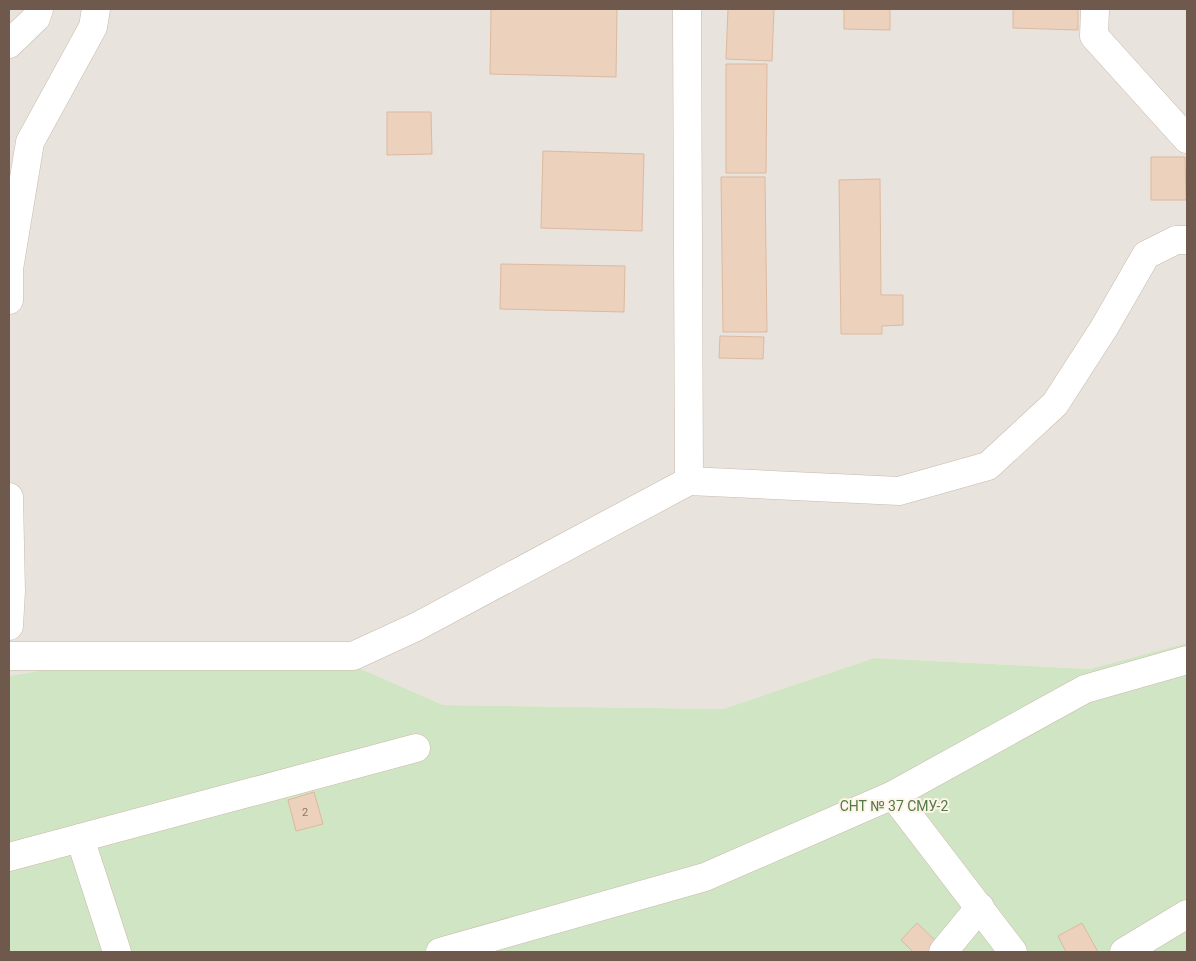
<svg xmlns="http://www.w3.org/2000/svg" width="1196" height="961" font-family="Roboto,sans-serif">
<style>
.industrial{fill:#e9e3dd}
.green{fill:#d0e5c3}
.building{fill:#ecd1bd;stroke:#ddb99f}
.lines{fill:none;stroke-linecap:round;stroke-linejoin:round}
.minor-casing{stroke:#c9b9ab;stroke-width:29}
.minor{stroke:#fff;stroke-width:28}
.labels{text-anchor:middle;dominant-baseline:central;stroke-width:4;stroke-linejoin:round;paint-order:stroke}
.number-label{font-size:11px;fill:#8e7768}
.park-label{font-size:14px;fill:#547948;stroke:#fdf5e8}
</style>
<rect width="100%" height="100%" fill="#f9f1e3"/>
<!-- industrial -->
<path class="industrial" d="M 9,9 L 1187,9 L 1187,643 L 1090,669 L 874,658 L 723,709 L 443,705 L 352,665 L 74,665 L 9,676 Z"/>
<!-- green -->
<path class="green" d="M 1187,643 L 1187,952 L 9,952 L 9,676 L 74,665 L 352,665 L 443,705 L 723,709 L 874,658 L 1090,669 Z"/>
<!-- building -->
<g class="building">
<path d="M 491,9 L 617,9 L 616,77 L 490,74 Z"/>
<path d="M 728,9 L 774,9 L 772,61 L 726,59 Z"/>
<path d="M 844,9 L 890,9 L 890,30 L 844,29 Z"/>
<path d="M 1013,9 L 1078,9 L 1078,30 L 1013,28 Z"/>
<path d="M 726,64 L 767,64 L 766,173 L 726,173 Z"/>
<path d="M 387,112 L 431,112 L 432,154 L 387,155 Z"/>
<path d="M 543,151 L 644,154 L 642,231 L 541,228 Z"/>
<path d="M 1151,157 L 1185,157 L 1186,200 L 1151,200 Z"/>
<path d="M 721,177 L 765,177 L 767,332 L 723,332 Z"/>
<path d="M 880,179 L 881,295 L 903,295 L 903,325 L 882,326 L 882,334 L 841,334 L 839,180 Z"/>
<path d="M 501,264 L 625,266 L 624,312 L 500,309 Z"/>
<path d="M 720,336 L 764,337 L 763,359 L 719,358 Z"/>
<path d="M 314,792 L 323,824 L 296,831 L 288,800 Z"/>
<path d="M 917,923 L 943,948 L 939,952 L 913,952 L 901,940 Z"/>
<path d="M 1082,923 L 1098,952 L 1066,952 L 1058,936 Z"/>
</g>
<g class="lines">
<!-- minor casing -->
<g class="minor-casing">
<g id="minor">
<path d="M 1095,9 L 1094,36 L 1187,139"/>
<path d="M 9,44 L 36,18 L 39,9"/>
<path d="M 9,300 L 9,269 L 30,142 L 93,27 L 96,9"/>
<path d="M 689,481 L 899,491 L 988,466 L 1055,404 L 1104,328 L 1146,255 L 1176,240 L 1187,240"/>
<path d="M 9,497 L 11,591 L 9,626"/>
<path d="M 9,656 L 353,656 L 416,627 L 689,481 L 687,9"/>
<path d="M 893,795 L 1013,952"/>
<path d="M 80,838 L 117,952"/>
<path d="M 9,857 L 416,748"/>
<path d="M 440,952 L 705,877 L 893,795 L 1085,689 L 1187,660"/>
<path d="M 943,952 L 980,907"/>
<path d="M 1124,952 L 1187,914"/>
</g>
</g>
<!-- minor -->
<use href="#minor" class="minor"/>
</g>
<g class="labels">
<!-- number labels -->
<g class="number-label">
<text x="305" y="812">2</text>
</g>
<!-- park labels -->
<g class="park-label">
<text x="894" y="806">СНТ № 37 СМУ-2</text>
</g>
</g>
<!-- border -->
<rect width="1196" height="961" fill="none" stroke="#6e594c" stroke-width="20"/>
</svg>
